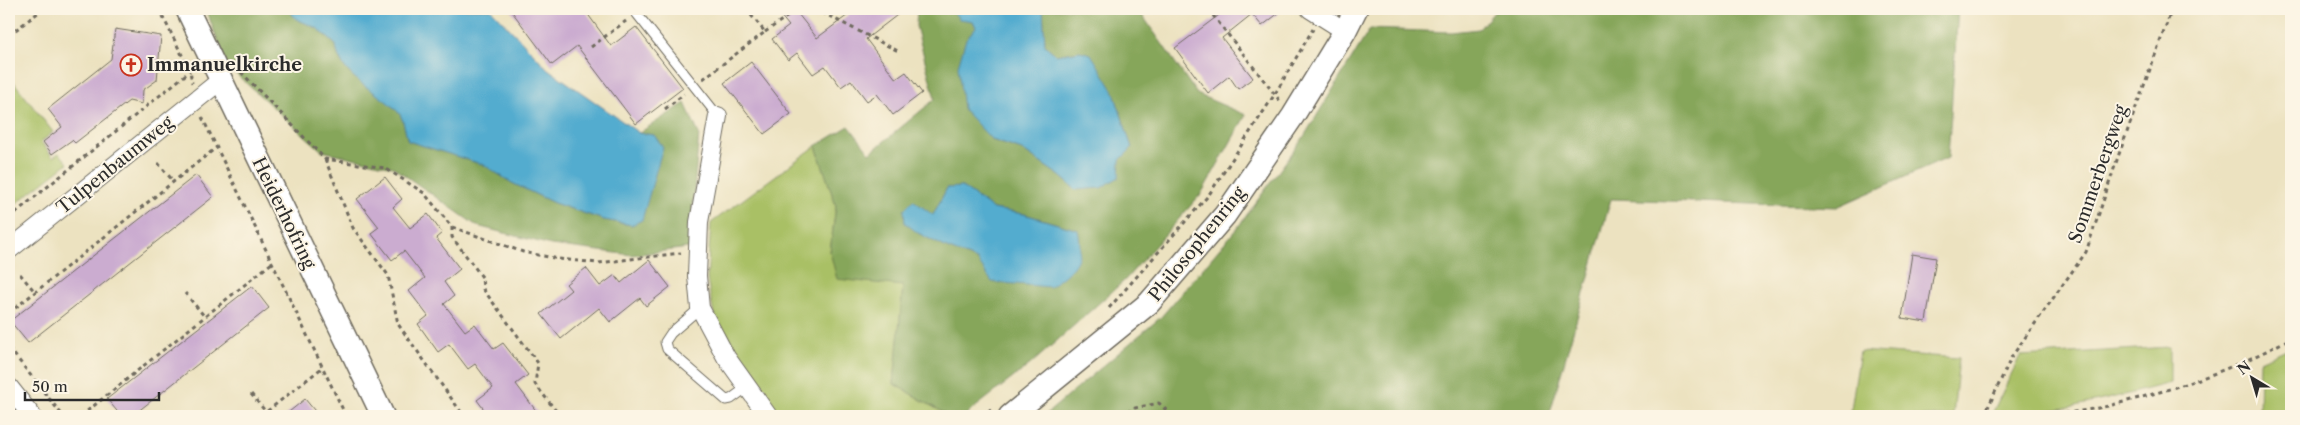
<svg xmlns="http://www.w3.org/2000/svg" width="2300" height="425" font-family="'Libre Caslon Text',serif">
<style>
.green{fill:#a9c065;stroke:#6a7648}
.forest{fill:#86a65a;stroke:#586842;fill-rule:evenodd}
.water{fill:#52accf;stroke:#3e6c7d}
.building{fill:#cbacd0}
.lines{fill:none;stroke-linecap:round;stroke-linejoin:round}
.service-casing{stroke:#6f6b5f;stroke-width:11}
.minor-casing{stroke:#6f6b5f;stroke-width:20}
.tertiary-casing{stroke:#6f6b5f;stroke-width:25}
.path{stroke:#6f6b5f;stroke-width:3;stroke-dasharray:4 4;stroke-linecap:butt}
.service{stroke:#fff;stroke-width:9}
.minor{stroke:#fff;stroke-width:18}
.tertiary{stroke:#fff;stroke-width:22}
.labels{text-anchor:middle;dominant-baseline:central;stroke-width:4;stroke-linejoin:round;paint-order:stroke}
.poi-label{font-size:18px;font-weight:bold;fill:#2b2b2b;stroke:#fcf5e5;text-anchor:start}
.street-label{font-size:18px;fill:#2b2b2b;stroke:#fcf5e5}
</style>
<rect width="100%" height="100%" fill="#fcf5e5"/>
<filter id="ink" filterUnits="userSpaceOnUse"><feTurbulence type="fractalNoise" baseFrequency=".02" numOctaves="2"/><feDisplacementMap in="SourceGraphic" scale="10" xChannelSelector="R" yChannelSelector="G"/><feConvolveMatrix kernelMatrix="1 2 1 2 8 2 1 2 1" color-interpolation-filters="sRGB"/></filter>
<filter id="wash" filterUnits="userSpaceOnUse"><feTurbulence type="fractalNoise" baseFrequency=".0096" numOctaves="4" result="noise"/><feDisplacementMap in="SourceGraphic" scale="20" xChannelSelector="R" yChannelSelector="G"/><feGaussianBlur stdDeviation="1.12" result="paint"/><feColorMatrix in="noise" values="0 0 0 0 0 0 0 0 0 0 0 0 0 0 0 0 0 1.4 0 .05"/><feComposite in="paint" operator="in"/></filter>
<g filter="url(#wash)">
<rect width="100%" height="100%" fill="#ece2c0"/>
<!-- green -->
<g class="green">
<path d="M 9,76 L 53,132 L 41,142 L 53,157 L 59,153 L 68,163 L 9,209 Z"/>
<path d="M 816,146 L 836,206 L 830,252 L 903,286 L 894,384 L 949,416 L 780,416 L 717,330 L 707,279 L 711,223 Z"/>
<path d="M 2170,347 L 2170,383 C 2116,397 2047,416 1991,416 L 2020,356 Z"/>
<path d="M 2291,347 L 2291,416 L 2259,416 L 2260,361 Z"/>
<path d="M 1860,351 L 1959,358 L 1953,416 L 1850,416 Z"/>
</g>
<!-- forest -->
<g class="forest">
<path d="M 206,9 L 288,9 L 296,19 L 317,28 L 336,45 C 338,78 379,90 398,112 C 404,118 405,133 408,141 L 484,165 L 512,183 L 554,203 L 604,220 L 632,225 L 654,135 L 639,133 L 685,103 L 699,134 L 689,248 L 632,255 L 551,245 L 477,226 L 393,167 L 322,151 L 227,66 Z"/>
<path d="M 917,9 L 951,9 L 959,18 L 973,21 L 976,27 L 966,39 L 991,140 L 1022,150 L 1060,176 L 1076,190 L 1120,160 L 1132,148 L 1113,90 L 1080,51 L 1056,55 L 1045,45 L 1043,9 L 1138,9 L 1197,94 L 1246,115 L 1201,194 L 1125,280 L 1032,363 L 964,416 L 949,416 L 894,384 L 903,286 L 837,279 L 830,252 L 836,206 L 816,146 L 849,126 L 870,153 L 935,99 L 916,26 ZM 962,187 L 993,209 L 1024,214 L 1078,230 L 977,260 L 947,248 L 918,233 L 933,215 L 947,188 Z"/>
<path d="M 1497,9 L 1596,9 L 1629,16 L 1632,9 L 1958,9 L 1948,158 L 1837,207 L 1611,199 L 1549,416 L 1044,416 L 1161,317 L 1238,227 L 1303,138 L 1370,29 L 1451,32 L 1479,29 Z"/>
</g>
<!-- water -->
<g class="water">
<path d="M 288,9 L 491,9 L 548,69 L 639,133 L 654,135 L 663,147 L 642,220 L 632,225 L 604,220 L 554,203 L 512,183 L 484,165 L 408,141 C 405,133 404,118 398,112 C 378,90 339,78 336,45 L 317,28 L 296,19 Z"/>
<path d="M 951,9 L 1043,9 L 1045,45 L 1056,55 L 1080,51 L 1091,54 L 1113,90 L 1132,148 L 1120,160 L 1119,177 L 1101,188 L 1076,190 L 1060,176 L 1022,150 L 992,140 L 963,109 L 958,66 L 966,39 L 976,27 L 973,21 L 959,19 Z"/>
<path d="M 962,187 L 993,209 L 1024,214 L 1078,230 C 1085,262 1073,269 1050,287 L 992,282 L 977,260 L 947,248 L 918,233 L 905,223 L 904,210 L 913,200 L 933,215 L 947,188 Z"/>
</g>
<g id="blocks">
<!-- building -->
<g class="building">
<path d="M 510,9 L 584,9 L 611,46 L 636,27 L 683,88 L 636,124 L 577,46 L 552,65 Z"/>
<path d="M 775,9 L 794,9 L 817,38 L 848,15 L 843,9 L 905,9 L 866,39 L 896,79 L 906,72 L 922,93 L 893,115 L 877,94 L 867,101 L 851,80 L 841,87 L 825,66 L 813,74 L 797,53 L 788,60 L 772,39 L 789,26 Z"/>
<path d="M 1227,9 L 1284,9 L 1262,26 L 1252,14 L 1222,38 L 1253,78 L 1238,89 L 1229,76 L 1208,93 L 1175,48 Z"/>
<path d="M 115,29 L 161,36 L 157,80 L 143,90 L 142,104 L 129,101 L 75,143 L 72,140 L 52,154 L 43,142 L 62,127 L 48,109 L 111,59 Z"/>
<path d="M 751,62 L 791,114 L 764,134 L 724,83 Z"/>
<path d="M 196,175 L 213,197 L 28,343 L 10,321 Z"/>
<path d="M 385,177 L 402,199 L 393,207 L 410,228 L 428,214 L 442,233 L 436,238 L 460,269 L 444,282 L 454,296 L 444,304 L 465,331 L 475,324 L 494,349 L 503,343 L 528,375 L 516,384 L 540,416 L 489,416 L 477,400 L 493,388 L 475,364 L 468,369 L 449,344 L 438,352 L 418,324 L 428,316 L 409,291 L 425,278 L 404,251 L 392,260 L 371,233 L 379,227 L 357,199 Z"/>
<path d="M 1912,254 L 1936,258 L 1926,322 L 1902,318 Z"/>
<path d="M 649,260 L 670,287 L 646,306 L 640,298 L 610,322 L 599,308 L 561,339 L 541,314 L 571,290 L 566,284 L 586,268 L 600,286 L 615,275 L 621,283 Z"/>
<path d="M 252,286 L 269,308 L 132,416 L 121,416 L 107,399 Z"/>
<path d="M 305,399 L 319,416 L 284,416 Z"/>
</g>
</g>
</g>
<g filter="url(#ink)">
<use href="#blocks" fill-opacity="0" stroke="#6f6b5f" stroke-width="1"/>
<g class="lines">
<!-- service casing -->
<g class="service-casing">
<g id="service">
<path d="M 633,9 L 718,116"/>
<path d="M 700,308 L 671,333 L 665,342 L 667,349 L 726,400 L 731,399 L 746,388"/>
</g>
</g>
<!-- minor casing -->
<g class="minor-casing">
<g id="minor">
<path d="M 1310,9 L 1345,31"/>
<path d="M 718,116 L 699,222 L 697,276 L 700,308 L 726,357 L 768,416"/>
<path d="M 9,250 L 221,80"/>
<path d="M 9,387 L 32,416"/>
</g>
</g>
<!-- tertiary casing -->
<g class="tertiary-casing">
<g id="tertiary">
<path d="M 187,9 L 383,416"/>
<path d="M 1010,416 L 1149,303 L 1225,215 L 1293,116 L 1345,31 L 1356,9"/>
</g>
</g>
<!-- path -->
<g class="path">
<path d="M 159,9 L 190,71 L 192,83"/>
<path d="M 815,9 L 900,52"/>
<path d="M 1208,9 L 1280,101"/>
<path d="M 765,32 L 798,9"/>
<path d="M 9,35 L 43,9"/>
<path d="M 591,47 L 626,21"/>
<path d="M 241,72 L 325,159 L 385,168 L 424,193 L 452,227 L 523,252 L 559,259 L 598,263 L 681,253"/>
<path d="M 703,79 L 765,32 L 746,9"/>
<path d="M 665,109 L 684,94"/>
<path d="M 202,117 L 346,416"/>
<path d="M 325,159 L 353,228 L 388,275 L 398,324 L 464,416"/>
<path d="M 158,163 L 174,182"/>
<path d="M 9,218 L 190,71"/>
<path d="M 452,227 L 452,237 L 482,277 L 483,289 L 538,363 L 535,384 L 560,416"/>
<path d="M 20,274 L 36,293"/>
<path d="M 185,293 L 205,317"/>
<path d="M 1109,308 L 1208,196 L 1275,94 L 1313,29"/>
<path d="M 9,313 L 217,147"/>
<path d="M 9,348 L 63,416"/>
<path d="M 251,394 L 266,412"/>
<path d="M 81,416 L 273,262"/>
<path d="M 261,416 L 323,367"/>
<path d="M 981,416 L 991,410"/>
<path d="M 1120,416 L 1135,408 L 1159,403 L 1172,416"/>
<path d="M 1984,416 L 2012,356 L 2086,252 L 2119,154 L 2172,9"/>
<path d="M 2049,416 C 2071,412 2094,410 2116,404 C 2176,389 2237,368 2291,338"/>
</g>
<!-- service -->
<use href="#service" class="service"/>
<!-- minor -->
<use href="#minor" class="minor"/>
<!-- tertiary -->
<use href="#tertiary" class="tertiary"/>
</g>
</g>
<!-- icons -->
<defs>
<g id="church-ring" transform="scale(1.125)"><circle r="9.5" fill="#fcf5e5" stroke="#c8321e" stroke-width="1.5"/><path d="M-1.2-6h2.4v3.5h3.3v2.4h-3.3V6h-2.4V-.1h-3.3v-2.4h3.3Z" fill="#c8321e"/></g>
</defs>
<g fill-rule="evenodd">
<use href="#church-ring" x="131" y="65"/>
</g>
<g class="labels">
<!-- poi labels -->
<g class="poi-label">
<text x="147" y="65">Immanuelkirche</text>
</g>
<!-- street labels -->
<g class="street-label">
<text transform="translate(115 165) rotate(-39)">Tulpenbaumweg</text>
<text transform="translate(2098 174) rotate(-71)">Sommerbergweg</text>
<text transform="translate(284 213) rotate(64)">Heiderhofring</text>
<text transform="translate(1197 244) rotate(-51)">Philosophenring</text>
</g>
</g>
<!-- margin -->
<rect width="2300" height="425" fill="none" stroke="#fcf5e5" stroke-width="30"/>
<!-- north arrow -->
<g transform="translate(2252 378) rotate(322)" stroke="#fcf5e5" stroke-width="4" paint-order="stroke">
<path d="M0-4L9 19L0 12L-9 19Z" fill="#2b2b2b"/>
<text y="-8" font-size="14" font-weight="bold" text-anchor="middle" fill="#2b2b2b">N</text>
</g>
<!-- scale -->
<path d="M25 392v8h134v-8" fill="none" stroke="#2b2b2b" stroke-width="2.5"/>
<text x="32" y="392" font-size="15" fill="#2b2b2b" stroke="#fcf5e5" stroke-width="4" paint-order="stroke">50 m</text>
</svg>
